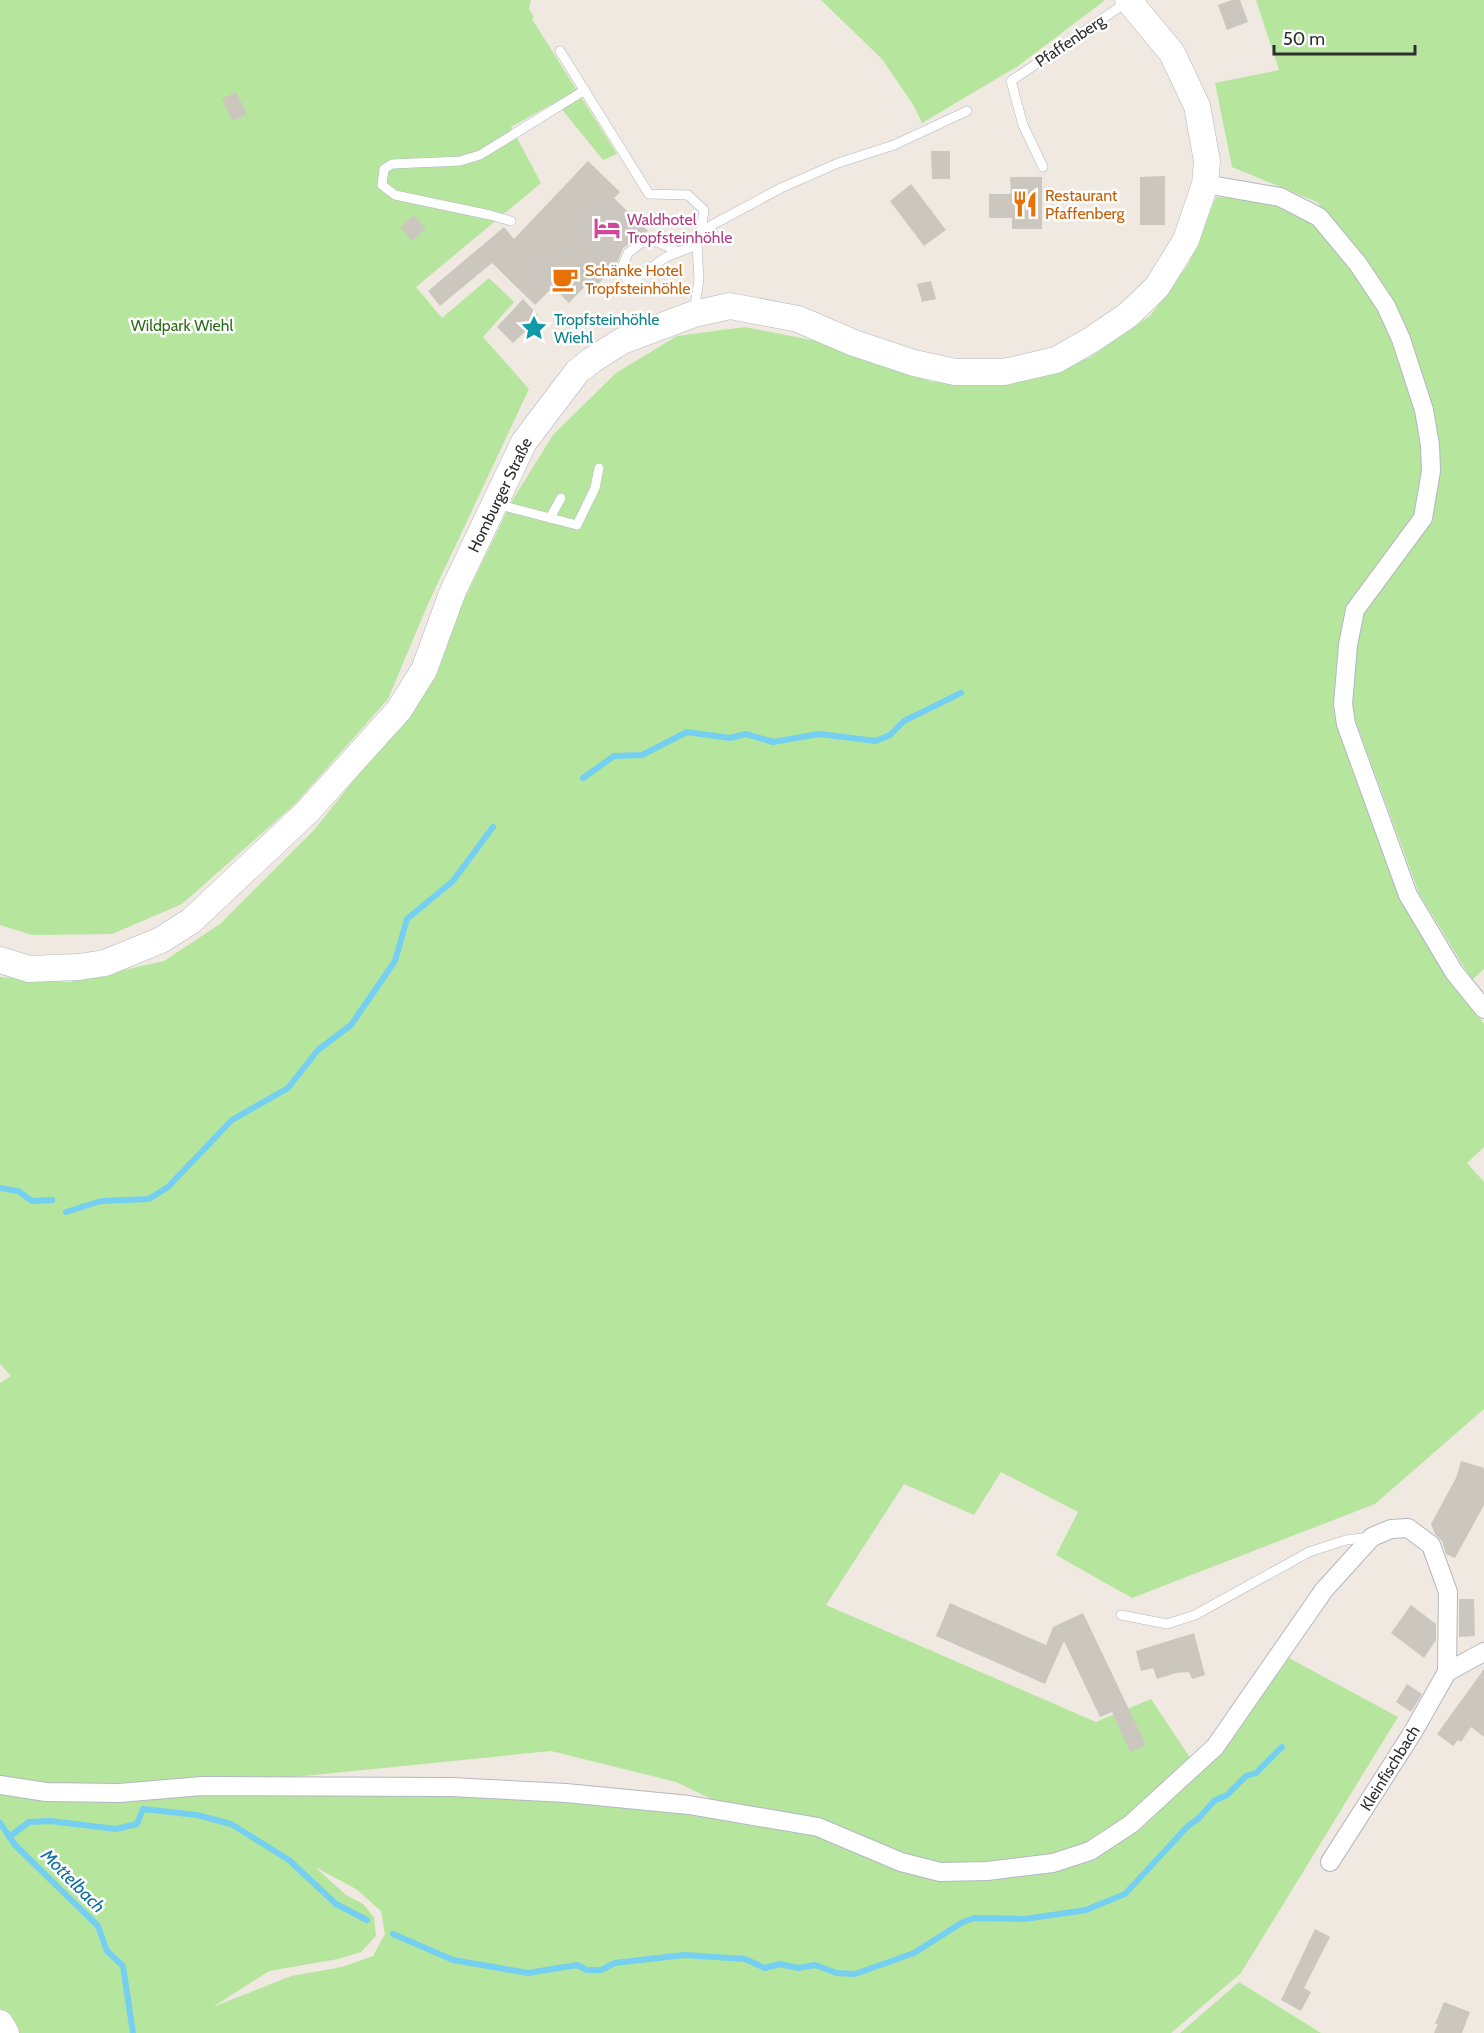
<svg xmlns="http://www.w3.org/2000/svg" width="1484" height="2033" font-family="Cabin,sans-serif">
<style>
.green{fill:#b6e59e;fill-rule:evenodd}
.lines{fill:none;stroke-linecap:round;stroke-linejoin:round}
.stream{stroke:#75cff0;stroke-width:6}
.building{fill:#cbc7bf}
.service-casing{stroke:#b4b7c1;stroke-width:10}
.minor-casing{stroke:#b4b7c1;stroke-width:20}
.secondary-casing{stroke:#b4b7c1;stroke-width:27}
.service{stroke:#fff;stroke-width:9}
.minor{stroke:#fff;stroke-width:18}
.secondary{stroke:#fff;stroke-width:26}
.labels{text-anchor:middle;dominant-baseline:central;stroke-width:5;stroke-linejoin:round;paint-order:stroke}
.street-label{font-size:16px;fill:#2e2e2e;stroke:#fff}
.food-label{font-size:16px;fill:#c56008;stroke:#fff;text-anchor:start}
.hotel-label{font-size:16px;fill:#b23c85;stroke:#fff;text-anchor:start}
.culture-label{font-size:16px;fill:#0d838f;stroke:#fff;text-anchor:start}
.park-label{font-size:16px;fill:#2c6e1b;stroke:#fff}
.water-label{font-size:18px;font-style:italic;fill:#0d6fa3;stroke:#fff}
</style>
<rect width="100%" height="100%" fill="#efe9e1"/>
<!-- green -->
<g class="green">
<path d="M 0,0 L 531,0 L 529,9 L 534,17 L 532,19 L 617,154 L 603,160 L 556,102 L 511,127 L 541,183 L 416,287 L 442,318 L 489,278 L 514,302 L 483,337 L 529,389 L 428,604 L 388,699 L 295,804 L 182,904 L 112,934 L 32,935 L 0,925 Z"/>
<path d="M 821,0 L 1103,0 L 1104,1 L 1018,66 L 922,123 L 914,106 L 882,59 Z"/>
<path d="M 1256,0 L 1484,0 L 1484,969 L 1472,980 L 1419,893 L 1350,706 L 1360,613 L 1429,521 L 1441,468 L 1428,403 L 1393,303 L 1317,202 L 1232,167 L 1215,83 L 1279,70 Z"/>
<path d="M 1216,197 L 1274,201 L 1318,222 L 1384,309 L 1419,402 L 1427,470 L 1418,517 L 1348,608 L 1338,675 L 1339,730 L 1403,899 L 1450,977 L 1484,1024 L 1484,1147 L 1467,1163 L 1484,1182 L 1484,1409 L 1375,1504 L 1132,1598 L 1056,1555 L 1078,1512 L 1001,1472 L 974,1515 L 904,1484 L 826,1605 L 1096,1722 L 1151,1699 L 1191,1759 L 1139,1808 L 1106,1835 L 1072,1852 L 1025,1860 L 935,1868 L 809,1819 L 728,1807 L 676,1782 L 551,1751 L 264,1780 L 270,1790 L 476,1794 L 568,1798 L 693,1810 L 817,1831 L 873,1860 L 947,1882 L 1043,1869 L 1088,1856 L 1135,1829 L 1200,1771 L 1244,1720 L 1289,1658 L 1398,1717 L 1241,1973 L 1171,2033 L 14,2033 L 0,2008 L 0,1383 L 11,1376 L 0,1364 L 0,977 L 69,982 L 164,961 L 220,924 L 315,829 L 402,719 L 430,670 L 512,501 L 553,435 L 616,373 L 677,336 L 745,327 L 821,342 L 932,382 L 1025,379 L 1089,358 L 1150,316 L 1189,263 ZM 315,1867 L 356,1889 L 381,1911 L 385,1934 L 373,1956 L 342,1967 L 291,1976 L 213,2007 L 269,1971 L 338,1959 L 361,1952 L 376,1936 L 374,1917 L 363,1904 L 346,1895 Z"/>
<path d="M 1239,1982 L 1321,2033 L 1180,2033 Z"/>
</g>
<g class="lines">
<!-- stream -->
<g class="stream">
<path d="M 583,778 L 614,756 L 642,755 L 687,732 L 730,738 L 746,734 L 773,742 L 819,734 L 876,741 L 890,735 L 904,721 L 961,693"/>
<path d="M 0,1188 L 18,1191 L 32,1201 L 52,1200"/>
<path d="M 66,1212 L 101,1201 L 149,1199 L 168,1187 L 232,1120 L 288,1088 L 318,1050 L 351,1025 L 395,961 L 407,919 L 453,881 L 493,827"/>
<path d="M 0,1823 L 15,1845 L 98,1926 L 107,1951 L 123,1966 L 133,2033"/>
<path d="M 9,1837 L 29,1822 L 50,1821 L 116,1829 L 137,1824 L 143,1809 L 197,1815 L 231,1824 L 289,1860 L 336,1904 L 367,1920"/>
<path d="M 393,1934 L 453,1960 L 528,1973 L 577,1965 L 587,1970 L 601,1970 L 615,1963 L 684,1955 L 745,1959 L 765,1968 L 780,1964 L 798,1968 L 815,1965 L 837,1973 L 855,1974 L 914,1953 L 963,1922 L 974,1918 L 1025,1919 L 1086,1910 L 1125,1894 L 1188,1826 L 1198,1819 L 1214,1801 L 1227,1795 L 1246,1776 L 1256,1773 L 1282,1747"/>
</g>
</g>
<!-- building -->
<g class="building">
<path d="M 1232,0 L 1240,0 L 1248,22 L 1227,30 L 1218,5 Z"/>
<path d="M 236,92 L 247,114 L 233,121 L 222,99 Z"/>
<path d="M 931,151 L 950,151 L 950,179 L 932,179 Z"/>
<path d="M 588,161 L 620,192 L 614,198 L 648,231 L 623,248 L 616,266 L 595,287 L 590,281 L 569,303 L 553,287 L 535,305 L 492,263 L 440,306 L 428,291 L 504,227 L 514,239 Z"/>
<path d="M 1165,176 L 1165,225 L 1140,225 L 1140,177 Z"/>
<path d="M 1010,177 L 1042,177 L 1042,229 L 1012,229 L 1012,218 L 989,218 L 989,194 L 1011,194 Z"/>
<path d="M 911,184 L 946,230 L 924,246 L 890,201 Z"/>
<path d="M 414,215 L 426,229 L 412,241 L 400,227 Z"/>
<path d="M 931,281 L 936,299 L 922,302 L 917,284 Z"/>
<path d="M 523,299 L 538,315 L 527,326 L 529,328 L 513,343 L 497,327 Z"/>
<path d="M 1461,1461 L 1484,1468 L 1484,1505 L 1455,1558 L 1446,1554 L 1442,1541 L 1435,1534 L 1431,1524 L 1456,1478 Z"/>
<path d="M 1459,1599 L 1474,1599 L 1475,1636 L 1459,1637 Z"/>
<path d="M 950,1603 L 1046,1645 L 1053,1627 L 1083,1613 L 1146,1745 L 1130,1752 L 1112,1712 L 1100,1717 L 1064,1641 L 1045,1684 L 936,1636 Z"/>
<path d="M 1411,1605 L 1436,1624 L 1436,1640 L 1424,1658 L 1391,1633 Z"/>
<path d="M 1194,1633 L 1205,1675 L 1192,1679 L 1189,1672 L 1176,1673 L 1157,1679 L 1153,1668 L 1141,1671 L 1136,1651 Z"/>
<path d="M 1484,1669 L 1484,1737 L 1471,1727 L 1461,1742 L 1458,1740 L 1453,1746 L 1437,1734 Z"/>
<path d="M 1407,1684 L 1422,1694 L 1411,1712 L 1396,1702 Z"/>
<path d="M 1315,1929 L 1330,1937 L 1304,1988 L 1311,1992 L 1301,2011 L 1281,2000 Z"/>
<path d="M 1444,2002 L 1470,2012 L 1462,2033 L 1434,2033 L 1438,2024 L 1435,2024 Z"/>
</g>
<g class="lines">
<!-- service casing -->
<g class="service-casing">
<g id="service">
<path d="M 560,51 L 649,194 L 688,195 L 704,210 L 701,231 L 697,245 L 699,279 L 694,312"/>
<path d="M 1043,167 L 1023,125 L 1011,81 L 1127,2"/>
<path d="M 511,221 L 490,215 L 395,195 L 382,185 L 384,169 L 392,164 L 460,161 L 480,155 L 585,90"/>
<path d="M 701,231 L 781,188 L 838,163 L 894,145 L 967,111"/>
<path d="M 628,284 L 623,265 L 628,253 L 641,243 L 658,242 L 678,252"/>
<path d="M 624,287 L 666,257 L 697,245"/>
<path d="M 496,504 L 577,525 L 595,488 L 599,468"/>
<path d="M 550,518 L 561,498"/>
<path d="M 1121,1615 L 1167,1624 L 1195,1615 L 1309,1552 L 1346,1540 L 1370,1537"/>
</g>
</g>
<!-- minor casing -->
<g class="minor-casing">
<g id="minor">
<path d="M 1205,184 L 1280,197 L 1319,217 L 1358,264 L 1386,306 L 1401,339 L 1424,410 L 1430,445 L 1431,471 L 1423,518 L 1355,610 L 1348,645 L 1343,704 L 1346,724 L 1408,895 L 1454,972 L 1484,1009"/>
<path d="M 0,1785 L 46,1792 L 119,1793 L 202,1786 L 451,1787 L 566,1793 L 689,1805 L 818,1827 L 901,1862 L 940,1872 L 987,1871 L 1053,1863 L 1090,1851 L 1131,1824 L 1215,1747 L 1324,1590 L 1372,1537 L 1391,1529 L 1408,1528 L 1431,1545 L 1448,1592 L 1447,1672 L 1484,1652"/>
<path d="M 1330,1862 L 1413,1732 L 1447,1672"/>
</g>
</g>
<!-- secondary casing -->
<g class="secondary-casing">
<g id="secondary">
<path d="M 0,960 L 29,969 L 79,967 L 105,963 L 161,940 L 191,921 L 307,812 L 399,710 L 424,670 L 453,591 L 524,442 L 577,372 L 592,360 L 622,341 L 694,314 L 730,306 L 798,319 L 854,343 L 914,363 L 955,372 L 1004,372 L 1056,360 L 1091,340 L 1128,315 L 1157,287 L 1186,240 L 1205,184 L 1207,161 L 1197,106 L 1172,53 L 1128,0"/>
<path d="M 0,2023 L 6,2033"/>
</g>
</g>
<!-- service -->
<use href="#service" class="service"/>
<!-- minor -->
<use href="#minor" class="minor"/>
<!-- secondary -->
<use href="#secondary" class="secondary"/>
</g>
<!-- icons -->
<defs>
<g id="restaurant-bare" transform="scale(2.07)"><path d="M-5-6h1v4h1v-4h1v4h1v-4h1v5L-1.5 .5V6h-2V.5L-5-1ZM5-6V6H3V1.5H1.5Q1.5-4 5-6Z" fill="#e8710a" stroke="#fff" stroke-width="2.5" paint-order="stroke"/></g>
<g id="hotel-bare" transform="scale(2.07)"><path d="M-6-4.5h1.5V1H6V5H4.5V3h-9V5H-6ZM-4 0a1.8 1.8 0 1 1 3.6 0ZM.5 0V-2.5h3Q6-2.5 6 0Z" fill="#d1479c" stroke="#fff" stroke-width="2.5" paint-order="stroke"/></g>
<g id="cafe-bare" transform="scale(2.07)"><path d="M-5.5-4.5H6V0H3Q3 3.5 0 3.5H-2.5Q-5.5 3.5-5.5 0ZM3-3.2v2h1.7v-2ZM-6 4.5H4V6H-6Z" fill="#e8710a" stroke="#fff" stroke-width="2.5" paint-order="stroke"/></g>
<g id="sight-bare" transform="scale(2.07)"><path d="M0-6L1.8-2.2L6-1.7L2.9 1.2L3.7 5.4L0 3.3L-3.7 5.4L-2.9 1.2L-6-1.7L-1.8-2.2Z" fill="#0f9aa8" stroke="#fff" stroke-width="2.5" paint-order="stroke"/></g>
</defs>
<g fill-rule="evenodd">
<use href="#restaurant-bare" x="1025" y="204"/>
<use href="#hotel-bare" x="607" y="228"/>
<use href="#cafe-bare" x="565" y="279"/>
<use href="#sight-bare" x="534" y="328"/>
</g>
<g class="labels">
<!-- street labels -->
<g class="street-label">
<text transform="translate(1070 41) rotate(-34)">Pfaffenberg</text>
<text transform="translate(500 495) rotate(-64)">Homburger Straße</text>
<text transform="translate(1390 1768) rotate(-58)">Kleinfischbach</text>
</g>
<!-- food labels -->
<g class="food-label">
<text x="1045" y="195">Restaurant<tspan x="1045" dy="18">Pfaffenberg</tspan></text>
<text x="585" y="270">Schänke Hotel<tspan x="585" dy="18">Tropfsteinhöhle</tspan></text>
</g>
<!-- hotel labels -->
<g class="hotel-label">
<text x="627" y="219">Waldhotel<tspan x="627" dy="18">Tropfsteinhöhle</tspan></text>
</g>
<!-- culture labels -->
<g class="culture-label">
<text x="554" y="319">Tropfsteinhöhle<tspan x="554" dy="18">Wiehl</tspan></text>
</g>
<!-- park labels -->
<g class="park-label">
<text x="182" y="325">Wildpark Wiehl</text>
</g>
<!-- water labels -->
<g class="water-label">
<text transform="translate(73 1881) rotate(45)">Mottelbach</text>
</g>
</g>
<!-- scale -->
<path d="M1274 45v9h141v-9" fill="none" stroke="#2e2e2e" stroke-width="3"/>
<text x="1283" y="45" font-size="18" fill="#2e2e2e" stroke="#ffffff" stroke-width="4.5" paint-order="stroke">50 m</text>
</svg>
